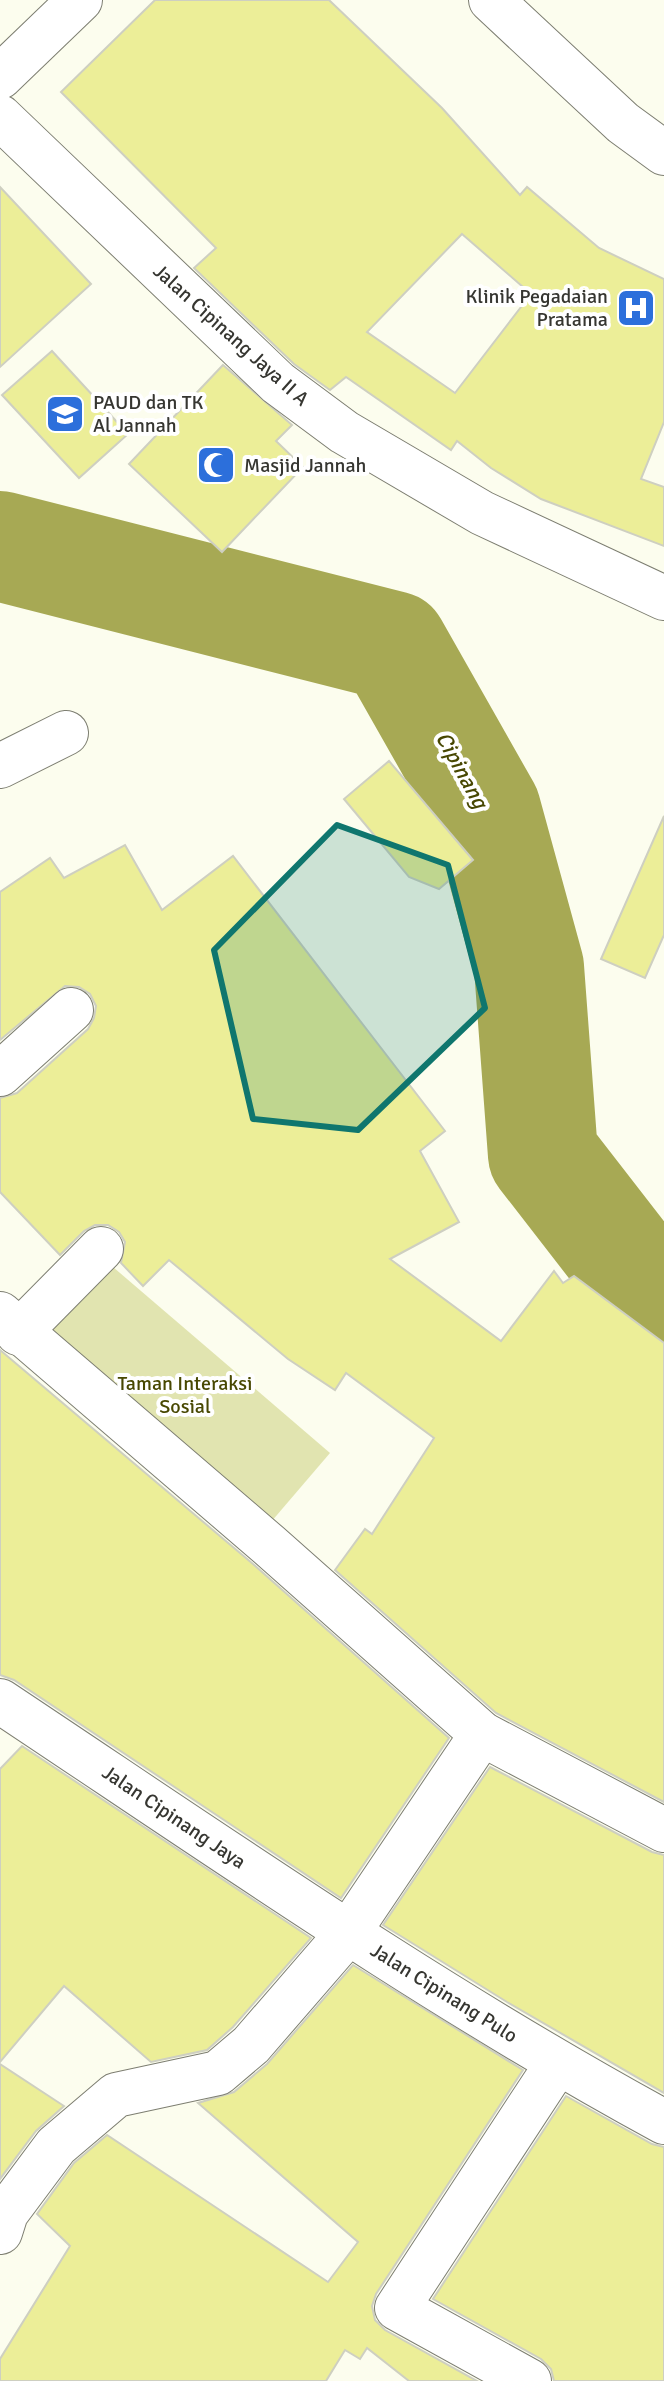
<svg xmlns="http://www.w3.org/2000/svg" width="664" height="2381" font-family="Signika,sans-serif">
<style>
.green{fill:#e1e4b0}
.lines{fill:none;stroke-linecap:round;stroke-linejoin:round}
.river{stroke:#a7a954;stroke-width:110}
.building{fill:#ecee98;stroke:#cecfc1;stroke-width:2;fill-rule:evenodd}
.minor-casing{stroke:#7d7e71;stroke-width:46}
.minor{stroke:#fff;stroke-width:44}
.marked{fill:#0f766e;fill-opacity:0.2;stroke:#0f766e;stroke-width:6;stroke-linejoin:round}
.labels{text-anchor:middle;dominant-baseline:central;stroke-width:8;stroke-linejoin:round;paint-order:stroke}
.poi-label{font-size:20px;fill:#363631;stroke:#fff;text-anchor:start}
.street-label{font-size:20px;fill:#363631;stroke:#fff}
.park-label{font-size:20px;fill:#484802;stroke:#fff}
.water-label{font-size:22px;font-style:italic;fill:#474702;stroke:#fff}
</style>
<rect width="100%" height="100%" fill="#fcfdee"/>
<!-- green -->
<path class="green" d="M 106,1261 L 330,1453 L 265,1529 L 40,1337 Z"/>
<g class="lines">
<!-- river -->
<path class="river" d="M 0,546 L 393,646 L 486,810 L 529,967 L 543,1155 L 664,1311"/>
</g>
<!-- building -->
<g class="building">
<path d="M 155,0 L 329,0 L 442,108 L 520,195 L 527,187 L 599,248 L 664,279 L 664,422 L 641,479 L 664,487 L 664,546 L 541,499 L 491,468 L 457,441 L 451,450 L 346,377 L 330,390 L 294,364 L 194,268 L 216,248 L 61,92 ZM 462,234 L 531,294 L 455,393 L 367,332 Z"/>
<path d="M 0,187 L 91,284 L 0,367 Z"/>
<path d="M 52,351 L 128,434 L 79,478 L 2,395 Z"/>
<path d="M 223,365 L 292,425 L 276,441 L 303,467 L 222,552 L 129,464 Z"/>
<path d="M 389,761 L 473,860 L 439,889 L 409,877 L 344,799 Z"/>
<path d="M 664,816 L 664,935 L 645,978 L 601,959 Z"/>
<path d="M 125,845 L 162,910 L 233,856 L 445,1131 L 420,1151 L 459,1222 L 390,1259 L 501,1341 L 554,1271 L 563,1283 L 574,1276 L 664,1343 L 664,1802 L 496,1713 L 335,1570 L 365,1529 L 372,1534 L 434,1438 L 346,1373 L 335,1390 L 288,1359 L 169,1260 L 143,1286 L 121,1263 L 125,1242 L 119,1232 L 108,1225 L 95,1225 L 84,1231 L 60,1255 L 0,1192 L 0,1098 L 17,1093 L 88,1029 L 94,1018 L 96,1006 L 90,994 L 79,987 L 65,986 L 0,1040 L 0,892 L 50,858 L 64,878 Z"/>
<path d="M 0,1350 L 253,1564 L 449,1738 L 341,1898 L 14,1680 L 0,1675 Z"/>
<path d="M 22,1746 L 311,1938 L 233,2027 L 207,2050 L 151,2062 L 64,1986 L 0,2062 L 0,1769 Z"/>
<path d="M 490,1767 L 652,1852 L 664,1855 L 664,2093 L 507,2002 L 383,1925 Z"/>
<path d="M 353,1965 L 523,2070 L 376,2294 L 372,2306 L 375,2320 L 385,2330 L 477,2381 L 409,2381 L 367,2348 L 360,2359 L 345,2350 L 326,2381 L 0,2381 L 0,2359 L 70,2246 L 37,2214 L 74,2163 L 107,2135 L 328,2282 L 358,2242 L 198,2103 L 234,2092 L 267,2064 Z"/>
<path d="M 0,2064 L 64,2106 L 36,2131 L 0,2179 Z"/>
<path d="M 566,2096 L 652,2144 L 664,2147 L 664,2381 L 554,2381 L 551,2369 L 541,2359 L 433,2299 Z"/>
</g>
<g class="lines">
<!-- minor casing -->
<g class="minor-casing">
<g id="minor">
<path d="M 491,0 L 623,123 L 664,153"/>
<path d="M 0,77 L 80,0"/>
<path d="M 0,117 L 278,383 L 344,432 L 482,513 L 664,598"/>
<path d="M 0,766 L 66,733"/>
<path d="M 0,1074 L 71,1010"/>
<path d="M 0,1314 L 269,1545 L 482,1734 L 664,1830"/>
<path d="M 18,1333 L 101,1249"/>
<path d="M 0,1701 C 218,1846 434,1997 664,2122"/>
<path d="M 0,2232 L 6,2213 L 56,2146 L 116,2095 L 218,2073 L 251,2045 L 348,1933 L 482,1734"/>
<path d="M 529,2381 L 397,2308 L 557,2064"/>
</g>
</g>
<!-- minor -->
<use href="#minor" class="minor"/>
</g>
<!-- marked area -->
<path class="marked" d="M 337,825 L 448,865 L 485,1008 L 358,1130 L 253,1119 L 214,950 Z"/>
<!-- icons -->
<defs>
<g id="hospital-square" transform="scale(2)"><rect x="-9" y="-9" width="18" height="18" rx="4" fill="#2c6fdb" stroke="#fff"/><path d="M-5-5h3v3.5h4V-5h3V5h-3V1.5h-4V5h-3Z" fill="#fff"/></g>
<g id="school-square" transform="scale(2)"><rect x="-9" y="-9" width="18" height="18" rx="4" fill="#2c6fdb" stroke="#fff"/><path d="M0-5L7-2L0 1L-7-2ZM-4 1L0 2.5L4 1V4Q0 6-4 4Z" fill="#fff"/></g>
<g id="mosque-square" transform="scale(2)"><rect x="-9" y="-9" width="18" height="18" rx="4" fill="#2c6fdb" stroke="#fff"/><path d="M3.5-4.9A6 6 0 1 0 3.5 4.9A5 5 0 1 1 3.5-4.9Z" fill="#fff"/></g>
</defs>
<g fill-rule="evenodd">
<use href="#hospital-square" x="636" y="308"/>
<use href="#school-square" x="65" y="414"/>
<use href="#mosque-square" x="216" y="465"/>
</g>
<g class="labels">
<!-- poi labels -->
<g class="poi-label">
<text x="608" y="296" text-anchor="end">Klinik Pegadaian<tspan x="608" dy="23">Pratama</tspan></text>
<text x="93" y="402">PAUD dan TK<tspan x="93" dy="23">Al Jannah</tspan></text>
<text x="244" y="465">Masjid Jannah</text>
</g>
<!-- street labels -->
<g class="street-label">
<text transform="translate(231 335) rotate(42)">Jalan Cipinang Jaya II A</text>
<text transform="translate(174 1817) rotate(34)">Jalan Cipinang Jaya</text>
<text transform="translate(444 1993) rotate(32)">Jalan Cipinang Pulo</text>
</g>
<!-- park labels -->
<g class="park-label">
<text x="185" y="1383">Taman Interaksi<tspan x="185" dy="23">Sosial</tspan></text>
</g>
<!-- water labels -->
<g class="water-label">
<text transform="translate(462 770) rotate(61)">Cipinang</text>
</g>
</g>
</svg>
